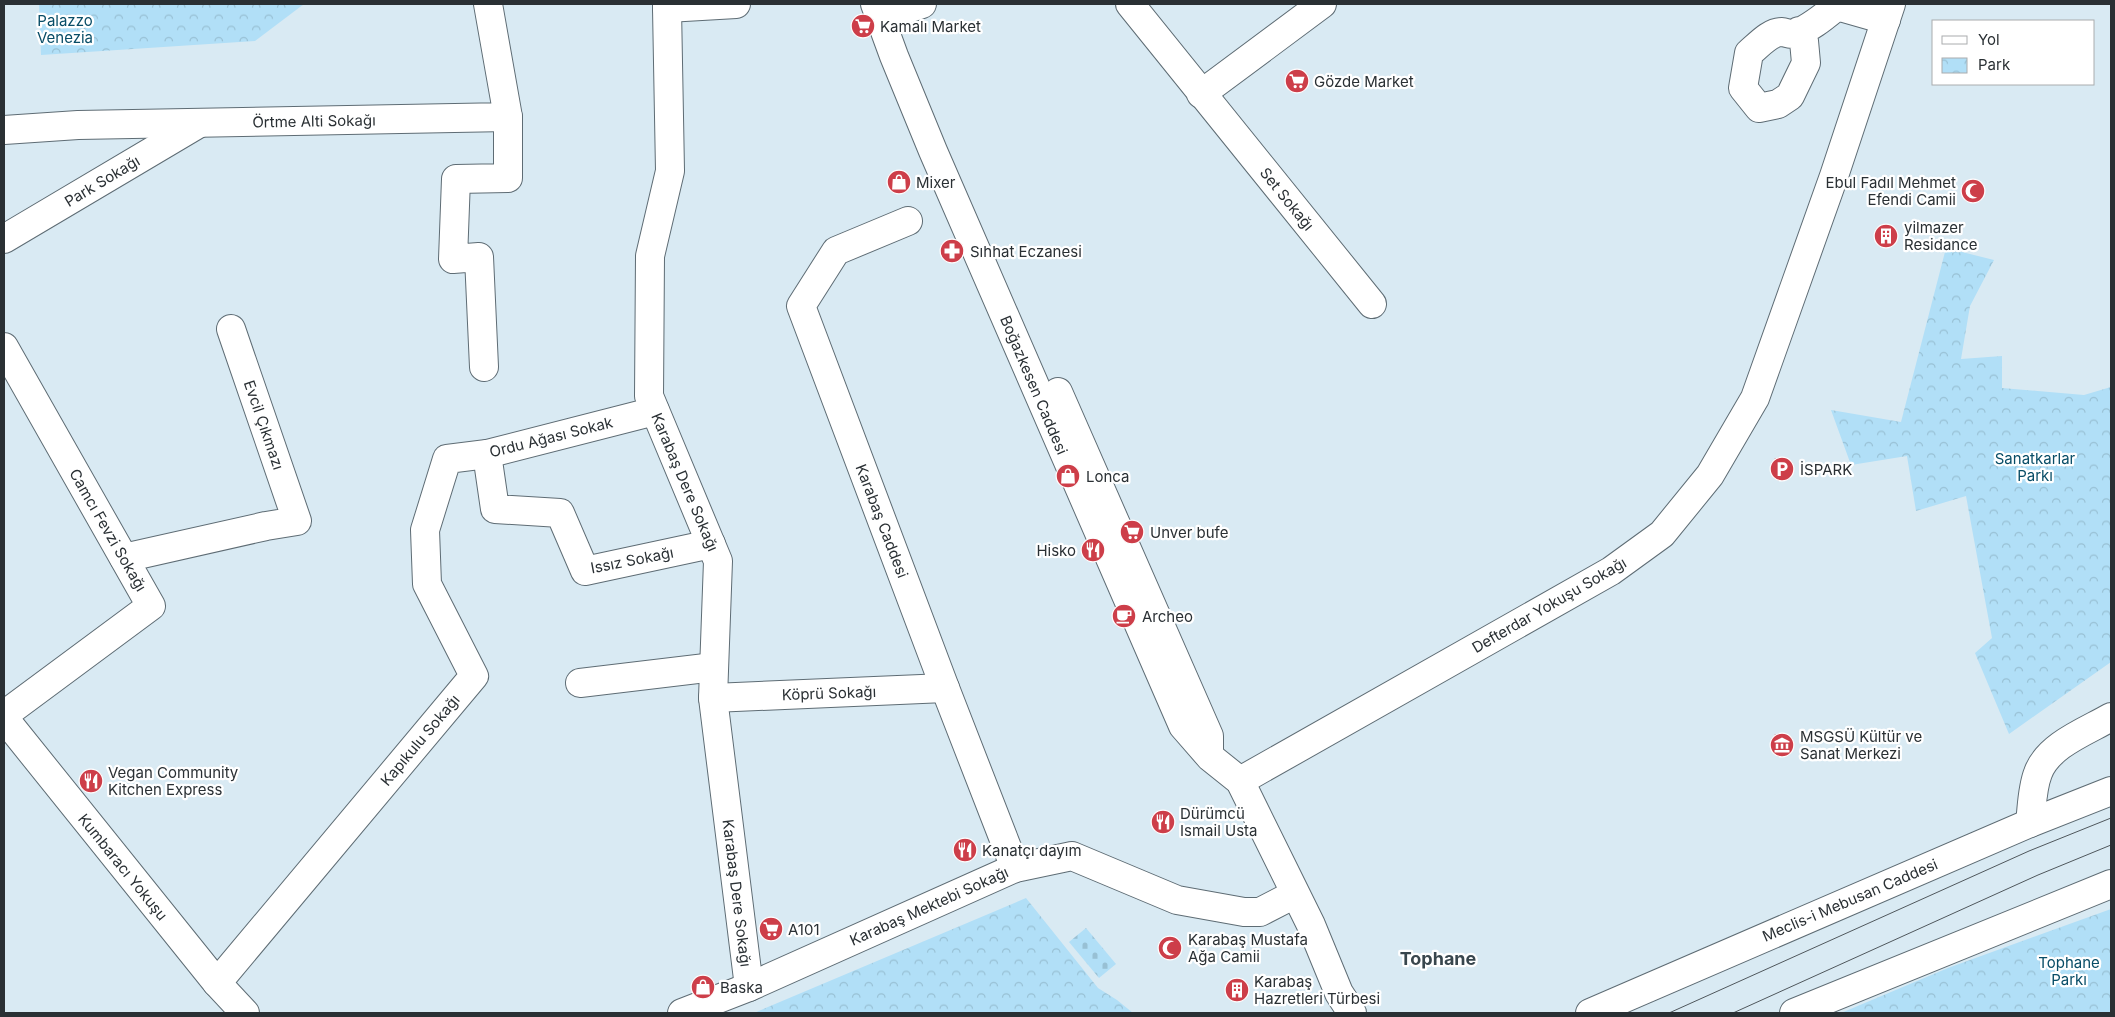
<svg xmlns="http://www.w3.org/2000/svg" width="2115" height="1017" font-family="Inter,sans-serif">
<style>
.cemetery{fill:url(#cemetery-stones)}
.park{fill:url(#park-crowns)}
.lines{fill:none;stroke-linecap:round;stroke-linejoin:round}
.minor-casing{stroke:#5e6c74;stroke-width:30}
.major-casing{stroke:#5e6c74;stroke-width:30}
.minor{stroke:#fff;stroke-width:28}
.major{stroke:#fff;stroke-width:28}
.tram{stroke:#4f575c;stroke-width:1}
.labels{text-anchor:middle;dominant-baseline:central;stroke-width:4.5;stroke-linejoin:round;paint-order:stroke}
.park-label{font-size:15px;fill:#084d67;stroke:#fff}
.poi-label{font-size:15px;fill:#2a3034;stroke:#fff;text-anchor:start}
.street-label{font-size:15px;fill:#2a3034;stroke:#fff}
.quarter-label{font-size:18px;font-weight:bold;fill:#38464d;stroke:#fff}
</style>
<defs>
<pattern id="cemetery-stones" width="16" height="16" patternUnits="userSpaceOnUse" patternTransform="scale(1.25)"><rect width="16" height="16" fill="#b1dff7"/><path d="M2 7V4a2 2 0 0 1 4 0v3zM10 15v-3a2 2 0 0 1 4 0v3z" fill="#98c0d4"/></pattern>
<pattern id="park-crowns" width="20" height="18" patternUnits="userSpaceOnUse" patternTransform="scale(1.25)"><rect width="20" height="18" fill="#b1dff7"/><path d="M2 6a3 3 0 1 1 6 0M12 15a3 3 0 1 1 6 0" fill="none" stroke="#98c0d4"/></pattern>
</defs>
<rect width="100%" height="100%" fill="#d9eaf3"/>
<!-- cemetery -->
<path class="cemetery" d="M 1086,928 L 1116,964 L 1099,978 L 1069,942 Z"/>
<!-- park -->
<g class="park">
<path d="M 39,4 L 304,4 L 255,41 L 41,55 Z"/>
<path d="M 1946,248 L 1994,260 L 1970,306 L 1961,359 L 2002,356 L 2002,388 L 2084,395 L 2111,387 L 2111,662 L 2009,734 L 1975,653 L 1992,638 L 1966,496 L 1916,511 L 1907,456 L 1851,465 L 1831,410 L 1901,422 Z"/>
<path d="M 1026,898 L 1098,988 L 1117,1000 L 1133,1013 L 754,1013 Z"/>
<path d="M 2111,909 L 2111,1013 L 1841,1013 L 1948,968 Z"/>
</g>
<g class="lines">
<!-- minor casing -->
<g class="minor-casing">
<g id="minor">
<path d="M 667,4 L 667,8 L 736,4"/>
<path d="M 1130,4 L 1372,304"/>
<path d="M 667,8 L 670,171 L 650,256 L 649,396 L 718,561 L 713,698 L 749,987"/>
<path d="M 881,18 L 922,4"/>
<path d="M 1799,31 L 1804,41 L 1806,63 L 1790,96 L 1778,104 L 1759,108 L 1743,88 L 1749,53 C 1758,46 1769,32 1782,32 C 1785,32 1790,35 1793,34 C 1807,31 1826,15 1837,6 L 1886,20"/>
<path d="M 1201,94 L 1322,4"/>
<path d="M 4,130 L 78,125 L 508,117 L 488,4"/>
<path d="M 908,221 L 836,251 L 801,306 L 945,688 L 1015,868"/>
<path d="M 4,239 L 198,124"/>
<path d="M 4,347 L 151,606 L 4,715"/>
<path d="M 484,367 L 479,257 L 453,259 L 456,179 L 508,178 L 508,117"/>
<path d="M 487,454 L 495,509 L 560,513 L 585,571 L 711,544"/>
<path d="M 124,558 L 266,526 L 297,521 L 231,329"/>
<path d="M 580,683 L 714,667"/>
<path d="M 713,698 L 945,688"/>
<path d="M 4,718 L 217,983 L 245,1013"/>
<path d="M 2030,823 C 2032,807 2032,788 2038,773 C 2048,745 2087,731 2111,717"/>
<path d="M 217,983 L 474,676 L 427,584 L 425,530 L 447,459 L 487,454 L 655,411"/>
<path d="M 682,1013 L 749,987 L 1015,868 L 1072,856 L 1177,900 L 1244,912 L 1260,912 L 1295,894"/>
</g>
</g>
<!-- major casing -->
<g class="major-casing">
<g id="major">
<path d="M 875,4 L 894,56 L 933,151 L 1183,726 L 1210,757 L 1240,781 L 1311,925 L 1339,993 L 1352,1013"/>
<path d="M 1058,392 L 1209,736 L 1209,753"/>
<path d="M 1240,781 L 1611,571 L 1662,534 L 1710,475 L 1755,398 L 1834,176 L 1891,4"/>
<path d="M 1590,1013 L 2030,823 L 2111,791"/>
<path d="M 1794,1013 L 2111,884"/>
</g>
</g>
<!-- minor -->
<use href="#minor" class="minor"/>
<!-- major -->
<use href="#major" class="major"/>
<!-- tram -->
<g class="tram">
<path d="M 1669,1013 L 2029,851 L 2111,818"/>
<path d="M 1733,1013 L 2038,875 L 2111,845"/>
</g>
</g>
<!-- icons -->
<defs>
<g id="supermarket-disc" transform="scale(1.25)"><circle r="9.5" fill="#cd3e49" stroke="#fff"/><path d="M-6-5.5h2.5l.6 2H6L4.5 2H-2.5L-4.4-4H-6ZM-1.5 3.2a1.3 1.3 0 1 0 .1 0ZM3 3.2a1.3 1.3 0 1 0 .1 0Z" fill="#fff"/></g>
<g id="shop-disc" transform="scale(1.25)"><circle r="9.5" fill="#cd3e49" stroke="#fff"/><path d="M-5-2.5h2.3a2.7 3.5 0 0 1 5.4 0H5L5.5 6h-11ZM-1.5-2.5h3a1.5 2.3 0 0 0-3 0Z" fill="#fff"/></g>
<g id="mosque-disc" transform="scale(1.25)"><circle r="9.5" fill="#cd3e49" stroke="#fff"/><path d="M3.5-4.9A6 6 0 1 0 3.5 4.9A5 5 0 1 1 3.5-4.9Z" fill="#fff"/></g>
<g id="building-disc" transform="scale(1.25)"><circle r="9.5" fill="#cd3e49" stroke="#fff"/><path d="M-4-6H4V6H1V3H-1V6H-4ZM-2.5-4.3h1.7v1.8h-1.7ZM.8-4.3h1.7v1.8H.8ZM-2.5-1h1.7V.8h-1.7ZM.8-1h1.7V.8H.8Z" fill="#fff"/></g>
<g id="pharmacy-disc" transform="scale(1.25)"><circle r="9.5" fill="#cd3e49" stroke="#fff"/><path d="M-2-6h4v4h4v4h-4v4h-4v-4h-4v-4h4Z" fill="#fff"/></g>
<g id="parking-disc" transform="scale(1.25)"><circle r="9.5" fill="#cd3e49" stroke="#fff"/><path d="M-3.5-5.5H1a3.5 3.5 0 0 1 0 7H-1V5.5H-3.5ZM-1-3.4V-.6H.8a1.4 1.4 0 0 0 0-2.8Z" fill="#fff"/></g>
<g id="restaurant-disc" transform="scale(1.25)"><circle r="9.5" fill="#cd3e49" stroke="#fff"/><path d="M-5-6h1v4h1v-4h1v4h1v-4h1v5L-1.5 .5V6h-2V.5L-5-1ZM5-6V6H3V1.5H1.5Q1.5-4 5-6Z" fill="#fff"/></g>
<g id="cafe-disc" transform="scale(1.25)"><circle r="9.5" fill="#cd3e49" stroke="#fff"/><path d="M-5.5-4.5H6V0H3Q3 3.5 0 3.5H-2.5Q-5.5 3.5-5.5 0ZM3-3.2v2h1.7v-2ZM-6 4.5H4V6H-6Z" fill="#fff"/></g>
<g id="museum-disc" transform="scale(1.25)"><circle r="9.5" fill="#cd3e49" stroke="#fff"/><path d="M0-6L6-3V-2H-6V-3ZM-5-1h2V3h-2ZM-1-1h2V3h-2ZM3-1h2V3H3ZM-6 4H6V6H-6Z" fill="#fff"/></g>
</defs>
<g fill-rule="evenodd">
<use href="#supermarket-disc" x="863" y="26"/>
<use href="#supermarket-disc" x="1297" y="81"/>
<use href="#shop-disc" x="899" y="182"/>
<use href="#mosque-disc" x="1973" y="191"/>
<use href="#building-disc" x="1886" y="236"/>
<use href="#pharmacy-disc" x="952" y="251"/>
<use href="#parking-disc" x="1782" y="469"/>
<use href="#shop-disc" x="1068" y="476"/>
<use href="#supermarket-disc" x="1132" y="532"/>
<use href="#restaurant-disc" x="1093" y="550"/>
<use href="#cafe-disc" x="1124" y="616"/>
<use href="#museum-disc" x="1782" y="745"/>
<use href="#restaurant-disc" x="91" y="781"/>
<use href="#restaurant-disc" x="1163" y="822"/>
<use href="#restaurant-disc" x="965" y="850"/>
<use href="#supermarket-disc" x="771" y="929"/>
<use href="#mosque-disc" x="1170" y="948"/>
<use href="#shop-disc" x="703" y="987"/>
<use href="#building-disc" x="1237" y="990"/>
</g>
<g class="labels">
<!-- park labels -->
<g class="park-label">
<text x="65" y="20">Palazzo<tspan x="65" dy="17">Venezia</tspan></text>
<text x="2035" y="458">Sanatkarlar<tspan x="2035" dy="17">Parkı</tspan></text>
<text x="2069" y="962">Tophane<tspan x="2069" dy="17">Parkı</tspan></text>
</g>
<!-- poi labels -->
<g class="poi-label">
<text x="880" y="26">Kamalı Market</text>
<text x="1314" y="81">Gözde Market</text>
<text x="916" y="182">Mixer</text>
<text x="1956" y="182" text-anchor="end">Ebul Fadıl Mehmet<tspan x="1956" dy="17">Efendi Camii</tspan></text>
<text x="1904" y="227">yilmazer<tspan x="1904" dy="17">Residance</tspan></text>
<text x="970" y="251">Sıhhat Eczanesi</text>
<text x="1800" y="469">İSPARK</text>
<text x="1086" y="476">Lonca</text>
<text x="1150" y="532">Unver bufe</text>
<text x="1076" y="550" text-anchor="end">Hisko</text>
<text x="1142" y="616">Archeo</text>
<text x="1800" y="736">MSGSÜ Kültür ve<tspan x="1800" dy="17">Sanat Merkezi</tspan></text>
<text x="108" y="772">Vegan Community<tspan x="108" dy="17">Kitchen Express</tspan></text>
<text x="1180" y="813">Dürümcü<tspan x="1180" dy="17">Ismail Usta</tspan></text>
<text x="982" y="850">Kanatçı dayım</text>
<text x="788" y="929">A101</text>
<text x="1188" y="939">Karabaş Mustafa<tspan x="1188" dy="17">Ağa Camii</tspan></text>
<text x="1254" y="981">Karabaş<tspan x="1254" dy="17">Hazretleri Türbesi</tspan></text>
<text x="720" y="987">Baska</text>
</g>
<!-- street labels -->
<g class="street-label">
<text transform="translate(314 121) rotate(-1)">Örtme Alti Sokağı</text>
<text transform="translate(102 181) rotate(-31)">Park Sokağı</text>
<text transform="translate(1287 199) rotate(51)">Set Sokağı</text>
<text transform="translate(1034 385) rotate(67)">Boğazkesen Caddesi</text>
<text transform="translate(264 425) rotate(71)">Evcil Çıkmazı</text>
<text transform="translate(551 437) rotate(-14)">Ordu Ağası Sokak</text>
<text transform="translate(685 482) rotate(67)">Karabaş Dere Sokağı</text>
<text transform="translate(882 521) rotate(69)">Karabaş Caddesi</text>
<text transform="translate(108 530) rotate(60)">Camcı Fevzi Sokağı</text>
<text transform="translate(632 560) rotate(-11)">Issız Sokağı</text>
<text transform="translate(1549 605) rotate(-30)">Defterdar Yokuşu Sokağı</text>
<text transform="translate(829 693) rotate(-2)">Köprü Sokağı</text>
<text transform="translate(420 740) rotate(-50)">Kapıkulu Sokağı</text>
<text transform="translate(123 867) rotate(51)">Kumbaracı Yokuşu</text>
<text transform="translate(737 893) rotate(83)">Karabaş Dere Sokağı</text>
<text transform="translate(1850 900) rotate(-23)">Meclis-i Mebusan Caddesi</text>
<text transform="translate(929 906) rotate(-24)">Karabaş Mektebi Sokağı</text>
</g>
<!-- quarter labels -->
<g class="quarter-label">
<text x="1438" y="958">Tophane</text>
</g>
</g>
<!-- border -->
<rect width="2115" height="1017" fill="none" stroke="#2a3034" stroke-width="10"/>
<!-- legend -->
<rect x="1932" y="20" width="162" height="65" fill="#ffffff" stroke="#aaacae"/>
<rect x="1942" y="36" width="25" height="8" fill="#ffffff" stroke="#aaacae"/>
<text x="1978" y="45" font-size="15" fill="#2a3034">Yol</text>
<rect x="1942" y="58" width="25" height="15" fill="url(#park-crowns)" stroke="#aaacae"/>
<text x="1978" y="70" font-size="15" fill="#2a3034">Park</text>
</svg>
